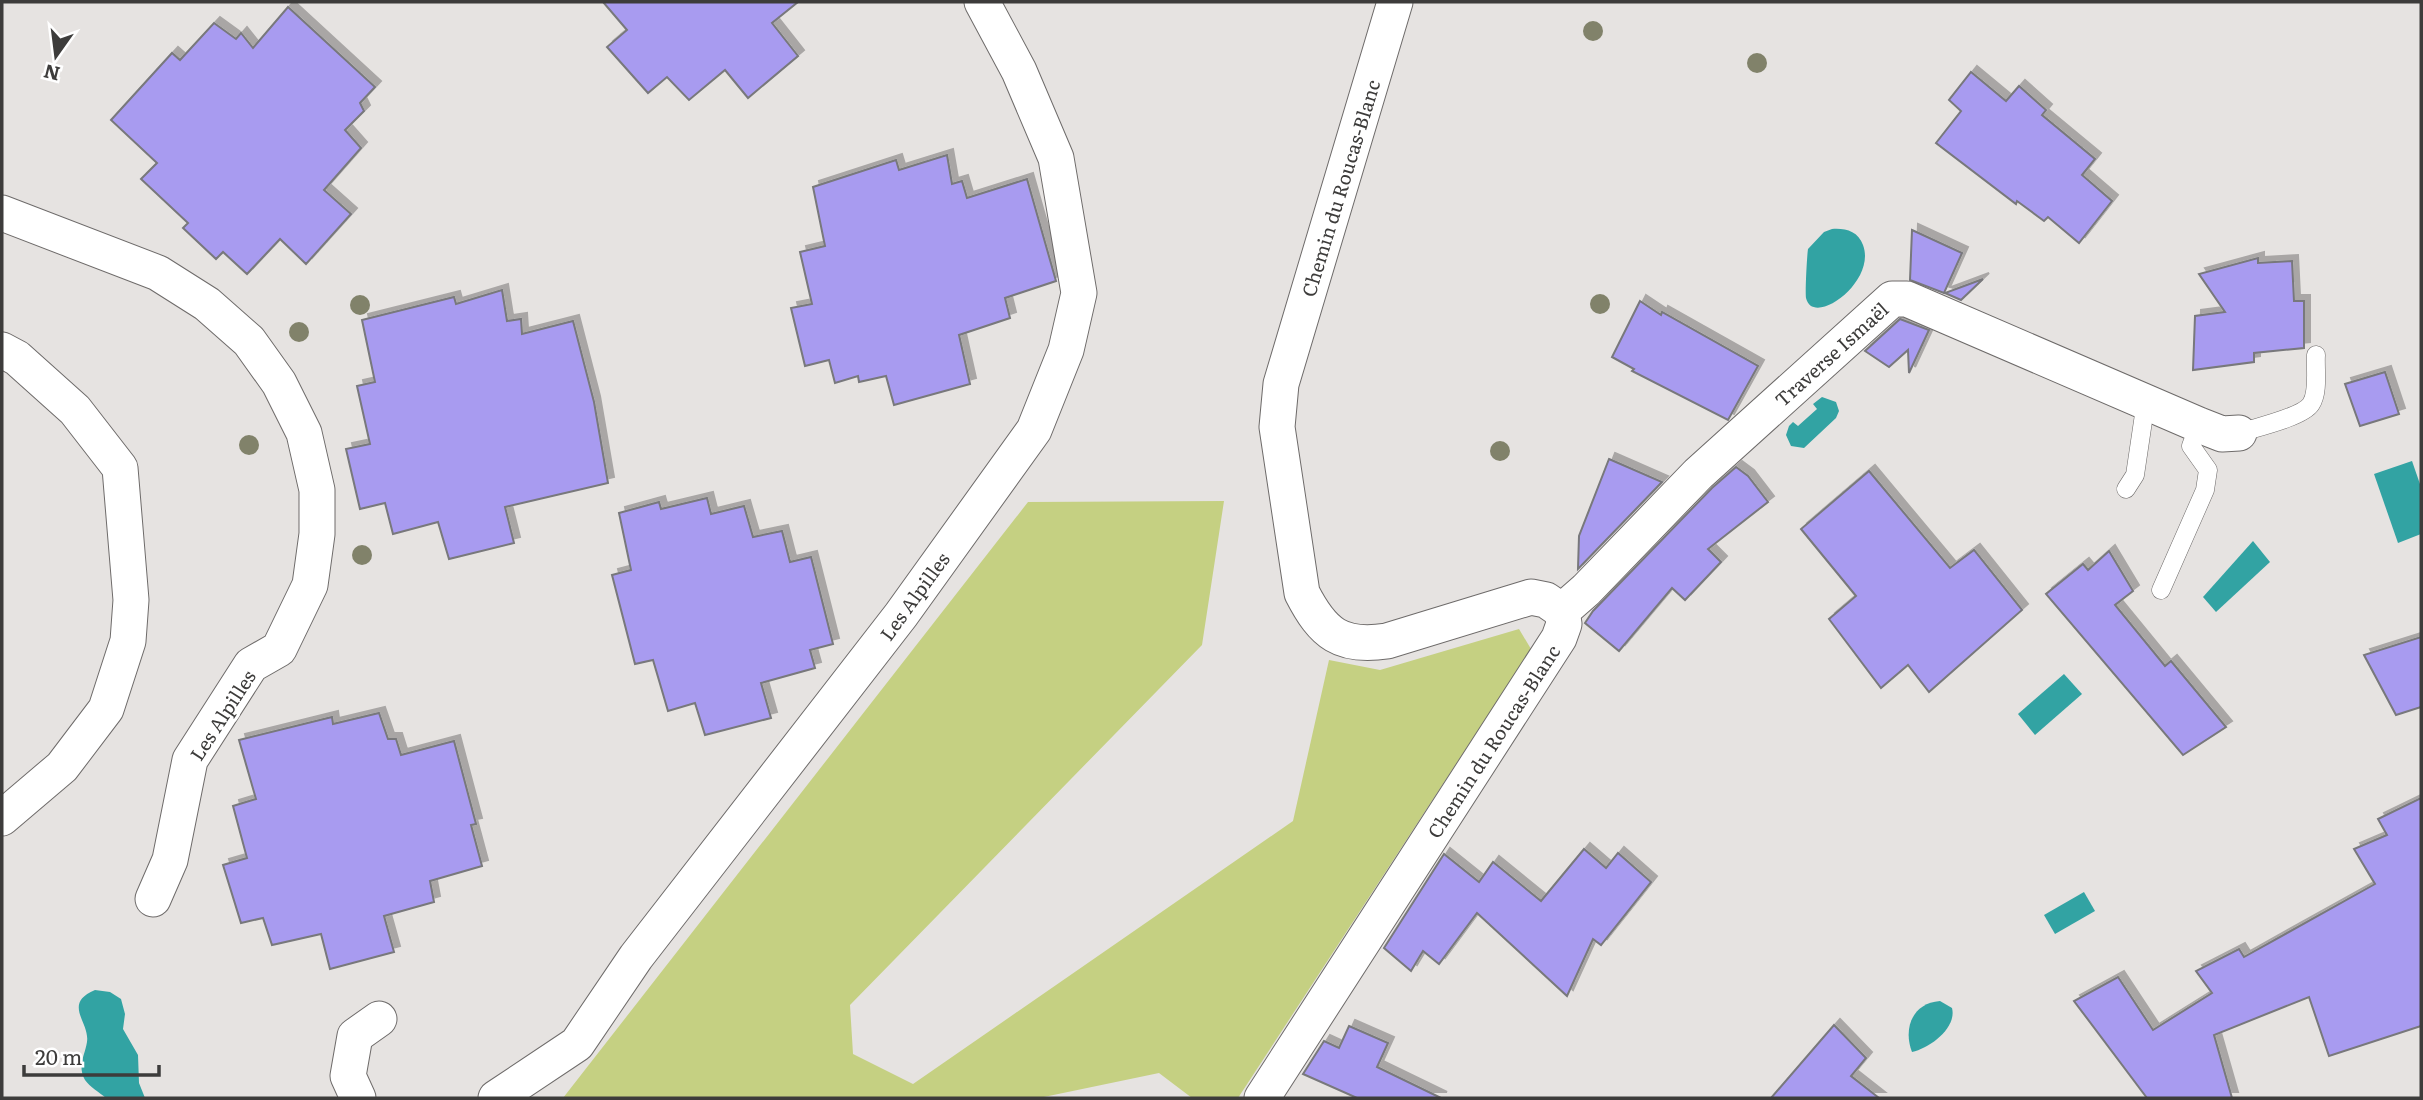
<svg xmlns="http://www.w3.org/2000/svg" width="2423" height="1100" font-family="Literata,serif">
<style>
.green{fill:#c5d082}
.water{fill:#32a3a3}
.building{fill:#a89bf0;stroke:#78787b;stroke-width:2;filter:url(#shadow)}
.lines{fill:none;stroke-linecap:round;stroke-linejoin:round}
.lane-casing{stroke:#6e6b6a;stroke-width:19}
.street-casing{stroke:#6e6b6a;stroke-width:37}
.lane{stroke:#fff;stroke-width:18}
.street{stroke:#fff;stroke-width:35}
.tree{fill:#81826a}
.labels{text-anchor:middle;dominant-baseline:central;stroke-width:6;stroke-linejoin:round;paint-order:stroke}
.street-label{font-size:19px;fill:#3d3c3b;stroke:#fff}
</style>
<defs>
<filter id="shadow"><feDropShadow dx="6" dy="-6" stdDeviation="0" flood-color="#0004"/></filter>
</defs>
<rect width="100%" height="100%" fill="#e6e3e1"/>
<!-- green -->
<path class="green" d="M 1224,501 L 1202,645 L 850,1005 L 853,1054 L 913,1084 L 1293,821 L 1329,660 L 1380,670 L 1519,629 L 1531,649 L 1238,1098 L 1192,1098 L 1159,1073 L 1039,1098 L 563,1098 L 1028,502 Z"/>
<!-- water -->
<g class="water">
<path d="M 1832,229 C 1845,228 1858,231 1863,245 C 1877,282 1813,328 1806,298 C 1805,293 1807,255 1808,249 L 1824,232 Z"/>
<path d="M 1822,397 L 1836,402 L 1839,411 L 1836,418 L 1804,448 L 1791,446 L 1786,435 L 1789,426 L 1793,422 L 1798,426 L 1817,409 L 1813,404 Z"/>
<path d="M 2412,461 L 2421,487 L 2421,534 L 2398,543 L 2374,474 Z"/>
<path d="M 2253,541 L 2270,562 L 2216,612 L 2203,597 Z"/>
<path d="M 2064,674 L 2082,694 L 2035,735 L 2018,714 Z"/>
<path d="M 2084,892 L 2095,911 L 2055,934 L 2044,915 Z"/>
<path d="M 95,990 L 110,992 L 121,999 L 125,1014 L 123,1029 L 138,1055 L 139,1083 L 145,1098 L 106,1098 C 99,1092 90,1087 85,1080 C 77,1066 85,1055 87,1042 C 90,1022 62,1004 95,990 Z"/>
<path d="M 1940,1001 L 1952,1008 C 1957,1028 1930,1048 1912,1052 C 1903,1029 1912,1003 1940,1001 Z"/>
</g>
<!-- building -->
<g class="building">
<path d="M 603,2 L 798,2 L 772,23 L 798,56 L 748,98 L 725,70 L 689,100 L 667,77 L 648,93 L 607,47 L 627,30 Z"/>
<path d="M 288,7 L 375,87 L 360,103 L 364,111 L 345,130 L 361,148 L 324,190 L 351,214 L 306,264 L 280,239 L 247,274 L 223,252 L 216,259 L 183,228 L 188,223 L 141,179 L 157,163 L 111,120 L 172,53 L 180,60 L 214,23 L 236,39 L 241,33 L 253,48 Z"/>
<path d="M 1971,72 L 2006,101 L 2019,86 L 2046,110 L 2042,115 L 2095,159 L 2082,175 L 2112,201 L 2079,243 L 2048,217 L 2044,221 L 2017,201 L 2016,204 L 1936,143 L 1961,111 L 1949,100 Z"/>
<path d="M 947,155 L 952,184 L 962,181 L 967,198 L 1027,179 L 1056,281 L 1005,298 L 1010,318 L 959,335 L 970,384 L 894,405 L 886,376 L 859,382 L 858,376 L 835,383 L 829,360 L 805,366 L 791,308 L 812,304 L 800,252 L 825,246 L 813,187 L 896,160 L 899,170 Z"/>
<path d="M 1912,230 L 1962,253 L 1944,293 L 1910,280 Z"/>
<path d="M 2258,258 L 2258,263 L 2292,261 L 2294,301 L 2304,301 L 2304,348 L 2254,353 L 2254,362 L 2193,370 L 2195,316 L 2225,312 L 2199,274 Z"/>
<path d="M 1983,279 L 1961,300 L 1945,293 Z"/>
<path d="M 502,290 L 507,321 L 521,319 L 522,334 L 573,321 L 594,402 L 608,483 L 505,507 L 514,543 L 449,559 L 438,522 L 393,534 L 385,503 L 360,509 L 346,449 L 370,444 L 357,386 L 375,382 L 362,320 L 454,297 L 456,304 Z"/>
<path d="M 1640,301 L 1661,315 L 1662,312 L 1758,366 L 1728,420 L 1632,371 L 1634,369 L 1612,357 Z"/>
<path d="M 1900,319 L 1929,330 L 1909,373 L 1908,350 L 1889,367 L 1865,351 Z"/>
<path d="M 2385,372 L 2399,414 L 2360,426 L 2345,384 Z"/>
<path d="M 1609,459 L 1662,482 L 1578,569 L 1579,536 Z"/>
<path d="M 1736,467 L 1748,476 L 1768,502 L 1708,549 L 1721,562 L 1685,600 L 1672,588 L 1619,651 L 1585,623 L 1593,611 L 1712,488 Z"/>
<path d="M 1869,471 L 1950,568 L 1974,550 L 2022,610 L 1929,692 L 1908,665 L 1881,688 L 1829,619 L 1856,596 L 1801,529 Z"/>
<path d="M 707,498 L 711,514 L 744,506 L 753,537 L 782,531 L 790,562 L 811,557 L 833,644 L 810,650 L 815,668 L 761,683 L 771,718 L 705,735 L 695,703 L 668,711 L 653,660 L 635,664 L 612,575 L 631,570 L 619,513 L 659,502 L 661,509 Z"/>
<path d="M 2109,551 L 2133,591 L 2115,605 L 2165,666 L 2171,661 L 2226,727 L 2183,755 L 2046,594 L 2083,564 L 2088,570 Z"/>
<path d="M 2421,637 L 2421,707 L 2396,715 L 2364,655 Z"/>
<path d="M 379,713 L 388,739 L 396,739 L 401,755 L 454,741 L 476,824 L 471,825 L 482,866 L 430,881 L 434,902 L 384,916 L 394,952 L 330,969 L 321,934 L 272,945 L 263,918 L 241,923 L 223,865 L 247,858 L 233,806 L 256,799 L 239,740 L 332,717 L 333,724 Z"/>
<path d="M 2421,798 L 2421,1026 L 2329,1056 L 2309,997 L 2214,1035 L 2232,1098 L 2147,1098 L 2074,1001 L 2118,977 L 2153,1030 L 2212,993 L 2196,971 L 2239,949 L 2244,957 L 2375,884 L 2354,849 L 2387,835 L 2378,819 Z"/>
<path d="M 1584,849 L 1606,868 L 1618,853 L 1651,882 L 1601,945 L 1593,939 L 1567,996 L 1477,913 L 1439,964 L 1423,951 L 1411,971 L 1384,948 L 1444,854 L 1479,882 L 1493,862 L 1541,901 Z"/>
<path d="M 1834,1025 L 1866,1058 L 1851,1076 L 1879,1098 L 1771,1098 Z"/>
<path d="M 1349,1026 L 1388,1043 L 1377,1067 L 1441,1098 L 1357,1098 L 1303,1074 L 1324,1041 L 1339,1048 Z"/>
</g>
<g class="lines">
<!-- lane casing -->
<g class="lane-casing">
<g id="lane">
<path d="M 2239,433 C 2254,428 2303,417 2311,404 C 2319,392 2315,369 2316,355"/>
<path d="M 2126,489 L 2135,475 L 2146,401"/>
<path d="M 2161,590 L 2205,490 L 2208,470 L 2191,446 L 2199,425"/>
</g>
</g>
<!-- street casing -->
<g class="street-casing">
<g id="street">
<path d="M 2,213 L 158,273 L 207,304 L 249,341 L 279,383 L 304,433 L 317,490 L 317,534 L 310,585 L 279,649 L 251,665 L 190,760 L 170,860 L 153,899"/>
<path d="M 2,350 L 17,358 L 75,410 L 120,468 L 131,600 L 128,641 L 106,709 L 62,767 L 2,818"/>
<path d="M 1562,611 L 1586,590 L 1698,474 L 1892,299 L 1907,299 L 2199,425 L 2222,434 L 2239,433"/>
<path d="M 358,1098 L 348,1076 L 355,1036 L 379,1019"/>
<path d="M 496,1098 L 577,1044 L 636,957 L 901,615 L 1034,430 L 1066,350 L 1079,293 L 1056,158 L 1019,71 L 982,2"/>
<path d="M 1262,1098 L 1559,638 L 1564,624 L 1562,611 L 1546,600 L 1531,597 L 1387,641 C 1341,648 1323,634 1302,593 L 1277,427 L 1281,384 L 1395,2"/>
</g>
</g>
<!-- lane -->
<use href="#lane" class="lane"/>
<!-- street -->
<use href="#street" class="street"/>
</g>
<!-- trees -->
<g class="tree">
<circle cx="1593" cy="31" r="10"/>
<circle cx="1757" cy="63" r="10"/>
<circle cx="1600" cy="304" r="10"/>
<circle cx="360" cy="305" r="10"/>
<circle cx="299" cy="332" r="10"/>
<circle cx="249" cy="445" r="10"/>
<circle cx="1500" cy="451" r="10"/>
<circle cx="362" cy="555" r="10"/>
</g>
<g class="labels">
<!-- street labels -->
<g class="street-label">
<text transform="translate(1340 188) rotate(-73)">Chemin du Roucas-Blanc</text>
<text transform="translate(1831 354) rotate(-42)">Traverse Ismaël</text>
<text transform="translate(914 596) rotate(-54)">Les Alpilles</text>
<text transform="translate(222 715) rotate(-57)">Les Alpilles</text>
<text transform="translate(1493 741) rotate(-57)">Chemin du Roucas-Blanc</text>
</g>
</g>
<!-- border -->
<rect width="2423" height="1100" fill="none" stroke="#3d3c3b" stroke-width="7"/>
<!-- north arrow -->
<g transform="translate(56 56) rotate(194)" stroke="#ffffff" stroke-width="5" paint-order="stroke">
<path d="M0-5L12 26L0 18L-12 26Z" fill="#3d3c3b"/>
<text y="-10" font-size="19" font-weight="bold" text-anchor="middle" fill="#3d3c3b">N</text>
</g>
<!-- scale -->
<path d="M24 1065v10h135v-10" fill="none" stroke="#3d3c3b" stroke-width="3.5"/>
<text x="35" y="1065" font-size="21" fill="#3d3c3b" stroke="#ffffff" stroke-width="5" paint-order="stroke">20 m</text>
</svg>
